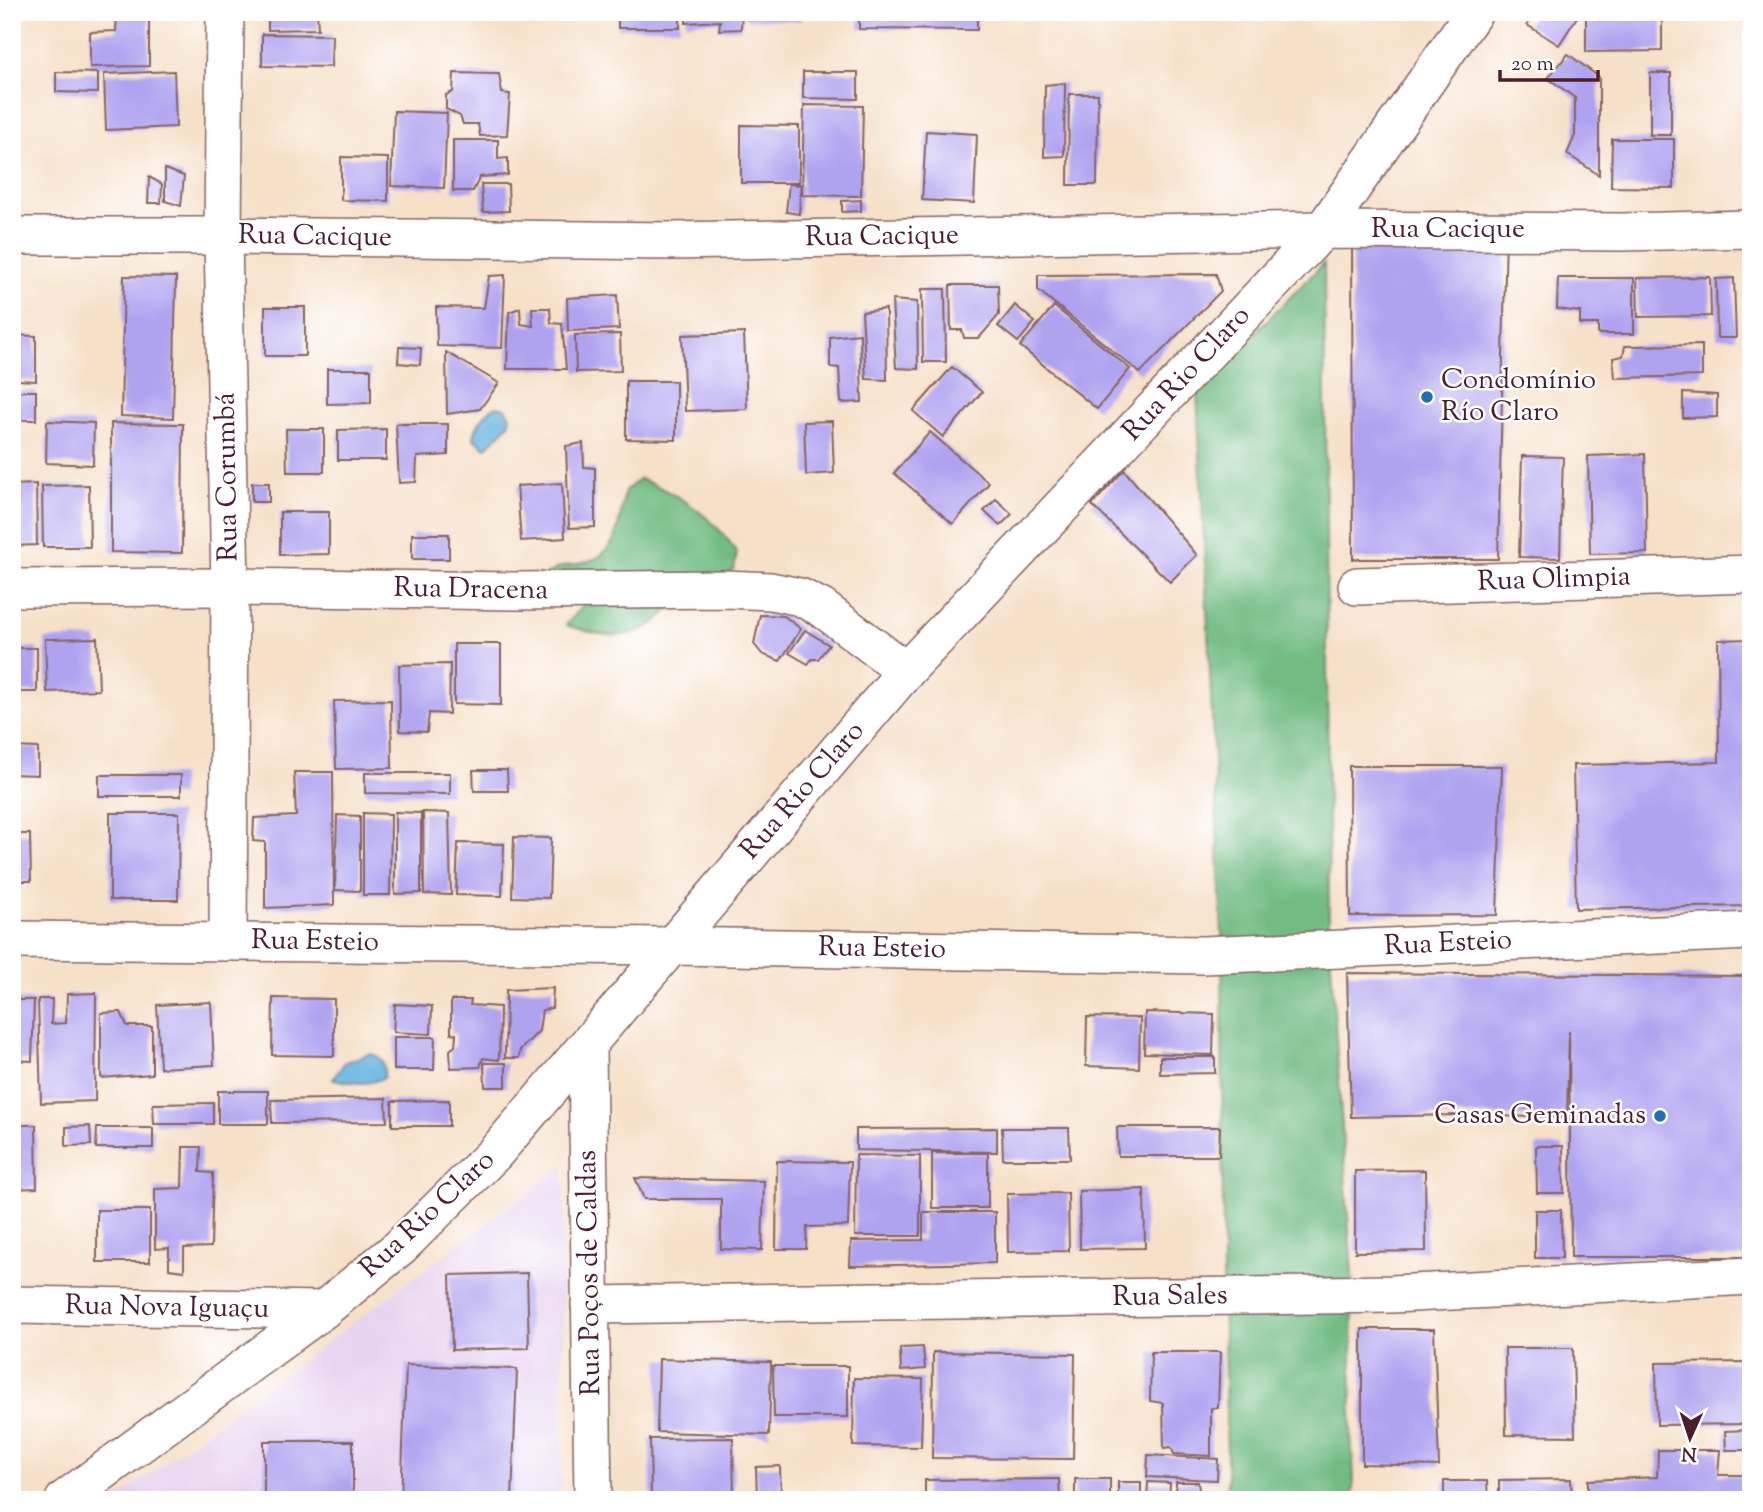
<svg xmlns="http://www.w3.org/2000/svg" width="1763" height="1512" font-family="'Sorts Mill Goudy',serif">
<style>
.built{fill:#e7d2ef}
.forest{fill:#72bc84;stroke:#5e6e58;stroke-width:2}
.water{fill:#64b2de;stroke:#576884;stroke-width:2}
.building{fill:#afa3f0}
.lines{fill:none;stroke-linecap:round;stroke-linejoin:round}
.street-casing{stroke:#866362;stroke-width:40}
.street{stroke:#fff;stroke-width:37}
.poi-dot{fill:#1f6fb2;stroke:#fff;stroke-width:2.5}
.labels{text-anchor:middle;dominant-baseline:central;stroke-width:5;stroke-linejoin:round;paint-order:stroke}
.street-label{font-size:28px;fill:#4a1f2b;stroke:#fff}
.poi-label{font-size:28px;fill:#4a1f2b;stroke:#fff;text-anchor:start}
</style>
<rect width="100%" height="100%" fill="#fff"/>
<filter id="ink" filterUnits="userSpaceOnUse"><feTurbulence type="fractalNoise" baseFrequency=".0143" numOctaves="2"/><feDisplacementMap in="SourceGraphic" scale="14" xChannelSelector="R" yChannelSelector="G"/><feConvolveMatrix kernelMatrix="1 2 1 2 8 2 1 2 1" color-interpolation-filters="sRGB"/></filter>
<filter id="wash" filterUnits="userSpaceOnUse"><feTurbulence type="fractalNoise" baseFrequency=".00686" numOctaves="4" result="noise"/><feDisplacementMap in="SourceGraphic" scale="28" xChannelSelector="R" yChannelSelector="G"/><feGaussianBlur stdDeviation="1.57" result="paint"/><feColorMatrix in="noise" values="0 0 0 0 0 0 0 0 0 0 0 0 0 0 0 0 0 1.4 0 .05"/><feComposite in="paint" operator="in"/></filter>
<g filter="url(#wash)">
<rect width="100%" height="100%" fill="#f6e0c8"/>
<!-- built -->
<path class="built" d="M 564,1166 L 562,1500 L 115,1500 Z"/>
<!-- forest -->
<g class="forest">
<path d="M 1324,263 L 1329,934 L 1353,1290 L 1351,1437 L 1354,1478 L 1352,1500 L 1228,1500 L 1223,1293 L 1222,935 L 1197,391 Z"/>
<path d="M 640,479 C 679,494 715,518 737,553 L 734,569 C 718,581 700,588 683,599 C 671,605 664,616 654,623 C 626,643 597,635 566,625 L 585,604 L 541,579 C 561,563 564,568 586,562 C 620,554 619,519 625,491 Z"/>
</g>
<!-- water -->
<g class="water">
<path d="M 497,406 L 505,408 L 510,415 L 510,423 L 486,448 L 474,439 C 475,426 485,412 497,406 Z"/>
<path d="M 369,1054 C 382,1055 385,1064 384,1077 C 369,1087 349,1082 333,1079 L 345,1062 Z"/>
</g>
<g id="blocks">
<!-- building -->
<g class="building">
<path d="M 268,12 L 317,12 L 318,29 L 268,30 Z"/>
<rect x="618" y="12" width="62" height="16"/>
<path d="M 686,12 L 742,12 L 741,29 L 719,30 L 720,21 L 686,23 Z"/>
<path d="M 746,12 L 800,12 L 800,21 L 746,19 Z"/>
<path d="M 859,12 L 977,12 L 977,30 L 859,29 Z"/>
<path d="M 1535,12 L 1569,12 L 1577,17 L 1559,45 L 1527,25 Z"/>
<path d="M 1586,12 L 1662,12 L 1662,51 L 1586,52 Z"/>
<path d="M 117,13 L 149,13 L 149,66 L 90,67 L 90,32 L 116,31 Z"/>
<path d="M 262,34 L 332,35 L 331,67 L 262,66 Z"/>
<path d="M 1568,54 L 1599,77 L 1599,175 L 1567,154 L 1575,135 L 1575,98 L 1548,78 Z"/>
<path d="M 174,71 L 176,127 L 106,130 L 104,74 Z"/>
<path d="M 56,72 L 98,73 L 98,93 L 56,92 Z"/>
<path d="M 803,72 L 858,72 L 858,99 L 803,98 Z"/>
<path d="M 454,73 L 499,74 L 502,93 L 510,94 L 507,135 L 480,136 L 478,124 L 463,124 L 460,116 L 446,109 L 446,95 L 453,92 Z"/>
<rect x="1650" y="73" width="21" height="62"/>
<path d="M 1065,83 L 1064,156 L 1044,157 L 1045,85 Z"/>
<path d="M 1069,94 L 1098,94 L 1097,185 L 1068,185 Z"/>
<path d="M 804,105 L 863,106 L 861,196 L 802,195 Z"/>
<path d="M 394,111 L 447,113 L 444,188 L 391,186 Z"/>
<path d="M 741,125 L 799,126 L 799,183 L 741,183 Z"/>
<path d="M 926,131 L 977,134 L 974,203 L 922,200 Z"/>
<path d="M 1612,139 L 1674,139 L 1674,188 L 1611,187 Z"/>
<path d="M 453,140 L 498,140 L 498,159 L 508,158 L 508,175 L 480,177 L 473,191 L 453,191 Z"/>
<path d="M 341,157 L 388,158 L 388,201 L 341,200 Z"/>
<path d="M 165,169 L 184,176 L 181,206 L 165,201 Z"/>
<path d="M 149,177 L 162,184 L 161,203 L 148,203 Z"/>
<path d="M 481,184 L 508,184 L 509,211 L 483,212 Z"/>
<path d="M 789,184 L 801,185 L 799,214 L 786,212 Z"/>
<path d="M 861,200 L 861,211 L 842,212 L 842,201 Z"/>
<path d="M 1506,234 L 1498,559 L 1353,559 L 1352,235 Z"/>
<path d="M 1216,274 L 1221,291 L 1140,373 L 1038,290 L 1038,275 Z"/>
<path d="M 505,275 L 502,348 L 437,346 L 436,307 L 484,308 L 489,276 Z"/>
<path d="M 124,276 L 176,277 L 173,418 L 121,416 Z"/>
<path d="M 1710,277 L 1711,316 L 1638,317 L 1637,278 Z"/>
<path d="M 1558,278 L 1634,278 L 1634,334 L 1598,334 L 1598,324 L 1580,324 L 1580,312 L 1557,309 Z"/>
<path d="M 1734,278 L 1736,338 L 1717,338 L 1716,279 Z"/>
<path d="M 950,285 L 998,285 L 999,315 L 979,338 L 964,338 L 962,330 L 951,330 Z"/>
<path d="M 922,289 L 945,289 L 946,362 L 923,362 Z"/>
<path d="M 617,295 L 619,329 L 568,331 L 567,298 Z"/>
<path d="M 892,300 L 917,302 L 918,369 L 896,368 Z"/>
<path d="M 1015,305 L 1035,322 L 1018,342 L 998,326 Z"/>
<path d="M 1054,306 L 1130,369 L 1097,409 L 1020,346 Z"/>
<rect x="265" y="307" width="40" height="49"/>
<path d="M 520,308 L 521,324 L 533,326 L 532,308 L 550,308 L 551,323 L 562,324 L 566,369 L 507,369 L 509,312 Z"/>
<path d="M 886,309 L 887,380 L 866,379 L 862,312 Z"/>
<path d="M 744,333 L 747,409 L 685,411 L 682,335 Z"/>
<path d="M 620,334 L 621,371 L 576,372 L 575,335 Z"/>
<path d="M 860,334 L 862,402 L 841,403 L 839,368 L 830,367 L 830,337 Z"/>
<path d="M 12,335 L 36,336 L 36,381 L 17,380 L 15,373 L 12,372 Z"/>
<path d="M 1702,345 L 1702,376 L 1615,378 L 1613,358 L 1623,356 L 1625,346 Z"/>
<path d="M 399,347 L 421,348 L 420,365 L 398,363 Z"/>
<path d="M 446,352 L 499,383 L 480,409 L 447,414 Z"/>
<path d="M 952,367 L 982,392 L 943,437 L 913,411 Z"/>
<path d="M 327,369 L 371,369 L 371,403 L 327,404 Z"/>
<path d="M 626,381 L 676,381 L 676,440 L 626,439 Z"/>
<rect x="12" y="391" width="24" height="29"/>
<path d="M 1683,393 L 1717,395 L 1717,417 L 1683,418 Z"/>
<path d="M 47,421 L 94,423 L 93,465 L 46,463 Z"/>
<path d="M 832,421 L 834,473 L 806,475 L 804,422 Z"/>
<path d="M 111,423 L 183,424 L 182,553 L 111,552 Z"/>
<path d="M 396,424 L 448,424 L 448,455 L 417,457 L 416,482 L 399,483 Z"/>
<path d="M 286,429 L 324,429 L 324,472 L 287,472 Z"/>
<path d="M 386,429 L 386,460 L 338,460 L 338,430 Z"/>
<path d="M 930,432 L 989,483 L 953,524 L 894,473 Z"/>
<path d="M 583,443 L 584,467 L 595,468 L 595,527 L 569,528 L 566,446 Z"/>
<path d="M 1645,454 L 1647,553 L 1590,554 L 1588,456 Z"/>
<path d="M 1522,456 L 1563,457 L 1560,558 L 1519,557 Z"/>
<path d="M 1124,470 L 1197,555 L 1170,582 L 1092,505 Z"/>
<rect x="252" y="483" width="17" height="19"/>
<path d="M 562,483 L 565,538 L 521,541 L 517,486 Z"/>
<path d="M 36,484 L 37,545 L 12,546 L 12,485 Z"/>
<path d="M 89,485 L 90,547 L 43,547 L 42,486 Z"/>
<path d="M 996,499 L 1012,514 L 1000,526 L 984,511 Z"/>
<path d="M 280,512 L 329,512 L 329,554 L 280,555 Z"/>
<rect x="412" y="534" width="37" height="25"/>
<path d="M 760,615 L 784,616 L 801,629 L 780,661 L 762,654 L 754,644 Z"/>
<path d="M 805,630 L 829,645 L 818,659 L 812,659 L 808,664 L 789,653 Z"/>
<path d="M 97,638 L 99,690 L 47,692 L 45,639 Z"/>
<path d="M 1751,639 L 1751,906 L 1576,909 L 1573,765 L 1719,762 L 1718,640 Z"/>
<path d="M 454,644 L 501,644 L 501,705 L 454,704 Z"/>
<rect x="12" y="648" width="25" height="44"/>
<path d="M 450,664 L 449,714 L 429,713 L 427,732 L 400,731 L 399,665 Z"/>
<path d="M 391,700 L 392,768 L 336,769 L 334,701 Z"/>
<path d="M 12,747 L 38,748 L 38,775 L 12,774 Z"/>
<path d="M 1349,766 L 1502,766 L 1497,915 L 1350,916 Z"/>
<path d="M 473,770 L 507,770 L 508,791 L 474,791 Z"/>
<path d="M 294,772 L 333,772 L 334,905 L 265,908 L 265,842 L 253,841 L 254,818 L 296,816 Z"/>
<path d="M 365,773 L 450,773 L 450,794 L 365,793 Z"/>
<rect x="99" y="775" width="82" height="21"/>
<path d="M 395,812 L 421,813 L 421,893 L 395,894 Z"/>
<path d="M 423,812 L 449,813 L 451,895 L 424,894 Z"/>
<path d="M 110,813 L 179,813 L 178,900 L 110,900 Z"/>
<path d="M 363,813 L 391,814 L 390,895 L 363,895 Z"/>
<path d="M 337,815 L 360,816 L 360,891 L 335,890 Z"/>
<path d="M 12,834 L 30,834 L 31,881 L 12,881 Z"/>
<path d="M 514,837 L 551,838 L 549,898 L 512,897 Z"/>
<path d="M 458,843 L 504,844 L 502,896 L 456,895 Z"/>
<path d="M 1347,973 L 1751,976 L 1751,1257 L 1571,1257 L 1569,1031 L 1567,1118 L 1460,1115 L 1351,1117 Z"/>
<path d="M 553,988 L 552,1008 L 542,1010 L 539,1031 L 520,1050 L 519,1058 L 505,1058 L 506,990 Z"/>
<path d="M 96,993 L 95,1101 L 41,1103 L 38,999 L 52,999 L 51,1024 L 66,1023 L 67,994 Z"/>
<path d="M 273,998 L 334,999 L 334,1056 L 272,1055 Z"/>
<path d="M 12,1000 L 34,1000 L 32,1061 L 12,1060 Z"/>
<path d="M 451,1000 L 471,1000 L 470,1005 L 500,1007 L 499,1060 L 483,1058 L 480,1067 L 451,1068 L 450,1050 L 455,1046 L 456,1034 L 451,1033 Z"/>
<path d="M 211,1002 L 214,1065 L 160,1068 L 157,1005 Z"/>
<path d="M 395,1004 L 432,1006 L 431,1034 L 393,1032 Z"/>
<path d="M 121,1012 L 127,1026 L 152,1026 L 152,1074 L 101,1078 L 101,1013 Z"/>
<path d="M 1145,1012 L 1214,1014 L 1213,1055 L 1144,1053 Z"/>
<path d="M 1087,1017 L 1140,1018 L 1139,1068 L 1086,1066 Z"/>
<path d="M 394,1037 L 435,1037 L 434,1070 L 394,1070 Z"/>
<path d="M 1160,1057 L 1215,1057 L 1215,1073 L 1160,1074 Z"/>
<path d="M 484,1063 L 506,1063 L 506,1087 L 485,1087 Z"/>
<rect x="218" y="1091" width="50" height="33"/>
<path d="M 386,1098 L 387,1122 L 272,1123 L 271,1100 Z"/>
<path d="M 449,1100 L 449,1126 L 392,1126 L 392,1101 Z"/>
<path d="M 213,1103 L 213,1124 L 154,1124 L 153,1104 Z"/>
<path d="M 12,1125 L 36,1125 L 37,1188 L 12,1189 Z"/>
<path d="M 90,1126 L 91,1145 L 66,1146 L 66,1127 Z"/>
<path d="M 1117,1127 L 1220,1127 L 1219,1156 L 1118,1156 Z"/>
<path d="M 97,1128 L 153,1128 L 153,1148 L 96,1148 Z"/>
<path d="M 997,1128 L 997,1152 L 856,1150 L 856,1129 Z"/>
<path d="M 1002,1128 L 1069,1128 L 1070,1159 L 1003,1159 Z"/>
<path d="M 1536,1146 L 1563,1146 L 1564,1193 L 1537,1193 Z"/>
<path d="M 183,1147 L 201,1147 L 200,1172 L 213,1173 L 211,1247 L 184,1248 L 184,1271 L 169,1269 L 169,1248 L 155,1249 L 155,1189 L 182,1188 Z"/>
<rect x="932" y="1153" width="56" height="55"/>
<path d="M 856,1155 L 920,1156 L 920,1236 L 855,1236 Z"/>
<path d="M 777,1161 L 850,1162 L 848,1226 L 807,1227 L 806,1249 L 776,1249 Z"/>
<path d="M 1425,1170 L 1426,1251 L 1355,1252 L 1355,1171 Z"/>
<path d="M 635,1178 L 764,1181 L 762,1250 L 721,1249 L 721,1199 L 644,1199 Z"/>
<path d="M 1144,1189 L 1145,1248 L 1080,1249 L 1079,1191 Z"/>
<path d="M 1068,1193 L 1069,1251 L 1008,1252 L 1007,1194 Z"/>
<rect x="97" y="1210" width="53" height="52"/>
<path d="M 1535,1210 L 1561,1210 L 1562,1258 L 1535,1258 Z"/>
<path d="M 923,1212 L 995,1212 L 995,1263 L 850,1266 L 851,1241 L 923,1240 Z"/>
<path d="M 527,1273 L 529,1348 L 452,1350 L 450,1275 Z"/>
<path d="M 1362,1329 L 1434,1329 L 1439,1466 L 1362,1464 Z"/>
<path d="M 923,1347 L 925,1369 L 901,1371 L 900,1348 Z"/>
<path d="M 1505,1348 L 1573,1348 L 1575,1436 L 1506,1435 Z"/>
<path d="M 933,1352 L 1075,1354 L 1073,1459 L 932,1458 Z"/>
<path d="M 1151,1352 L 1220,1352 L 1218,1407 L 1211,1408 L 1211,1456 L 1174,1454 L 1171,1447 L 1164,1448 L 1163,1403 L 1150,1401 Z"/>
<path d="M 659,1359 L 771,1362 L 769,1435 L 657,1432 Z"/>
<path d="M 1751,1362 L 1751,1424 L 1657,1425 L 1656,1363 Z"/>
<path d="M 406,1365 L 517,1369 L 512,1500 L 401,1500 Z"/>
<path d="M 773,1366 L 848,1366 L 848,1417 L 774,1417 Z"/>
<path d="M 854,1378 L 923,1379 L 921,1447 L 853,1446 Z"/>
<path d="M 1747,1430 L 1748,1450 L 1726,1450 L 1725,1431 Z"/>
<path d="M 733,1438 L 734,1500 L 651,1500 L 650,1439 Z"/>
<rect x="264" y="1441" width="89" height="59"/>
<path d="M 1658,1450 L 1720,1450 L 1718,1475 L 1751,1475 L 1751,1500 L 1588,1500 L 1588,1480 L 1657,1477 Z"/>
<path d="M 1148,1455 L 1218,1459 L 1217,1480 L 1147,1477 Z"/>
<path d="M 780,1466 L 781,1500 L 757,1500 L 756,1467 Z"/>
<path d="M 1059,1479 L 1060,1500 L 925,1496 L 925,1480 Z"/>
<path d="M 1075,1479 L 1110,1479 L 1110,1497 L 1075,1498 Z"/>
<path d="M 1571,1479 L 1572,1500 L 1499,1500 L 1499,1480 Z"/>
<path d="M 1444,1481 L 1487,1481 L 1488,1500 L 1444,1500 Z"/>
<rect x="1118" y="1482" width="23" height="18"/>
<path d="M 1148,1482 L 1170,1483 L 1169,1500 L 1147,1500 Z"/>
<path d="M 1176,1482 L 1198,1482 L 1200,1497 L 1193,1500 L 1176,1500 Z"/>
</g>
</g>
</g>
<g filter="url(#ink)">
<use href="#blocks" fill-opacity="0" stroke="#866362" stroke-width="2"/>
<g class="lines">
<!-- street casing -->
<g class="street-casing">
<g id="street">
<path d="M 225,12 L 223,236 L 230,587 L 228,941"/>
<path d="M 12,236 L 223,236 L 671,241 L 1323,230 L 1622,232 L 1751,229"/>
<path d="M 1357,586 L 1751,574"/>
<path d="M 12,588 L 230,587 L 515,591 L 726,589 L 771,591 L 800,597 L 822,608 L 906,671"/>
<path d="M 12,940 L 670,946 L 1203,955 L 1751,931"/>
<path d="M 587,1047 L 593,1500"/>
<path d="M 12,1305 L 323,1310"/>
<path d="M 590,1305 L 1392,1294 L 1751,1276"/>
<path d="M 64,1500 L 323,1310 L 400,1247 L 495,1153 L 906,671 L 1323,230 L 1474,12"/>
</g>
</g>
<!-- street -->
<use href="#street" class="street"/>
</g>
</g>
<!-- markers -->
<g class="poi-dot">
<circle cx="1427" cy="397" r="7"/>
<circle cx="1660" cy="1116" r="7"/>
</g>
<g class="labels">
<!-- street labels -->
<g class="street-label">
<text x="1448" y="230">Rua Cacique</text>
<text transform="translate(315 237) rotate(1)">Rua Cacique</text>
<text transform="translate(882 237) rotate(-1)">Rua Cacique</text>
<text transform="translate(1187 374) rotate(-47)">Rua Rio Claro</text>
<text transform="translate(228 477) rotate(-91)">Rua Corumbá</text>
<text transform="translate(1554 580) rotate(-2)">Rua Olimpia</text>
<text transform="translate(471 590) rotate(1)">Rua Dracena</text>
<text transform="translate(803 791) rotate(-49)">Rua Rio Claro</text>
<text transform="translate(315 942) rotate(1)">Rua Esteio</text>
<text transform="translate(1448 944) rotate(-3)">Rua Esteio</text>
<text transform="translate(882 949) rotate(1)">Rua Esteio</text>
<text transform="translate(428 1215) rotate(-43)">Rua Rio Claro</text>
<text transform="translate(590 1273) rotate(-91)">Rua Poços de Caldas</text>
<text transform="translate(1170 1297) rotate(-1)">Rua Sales</text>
<text transform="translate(167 1308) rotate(1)">Rua Nova Iguaçu</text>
</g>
<!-- poi labels -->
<g class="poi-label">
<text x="1441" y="381">Condomínio<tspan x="1441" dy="32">Río Claro</tspan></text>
<text x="1646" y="1116" text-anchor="end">Casas Geminadas</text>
</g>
</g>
<!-- margin -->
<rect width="1763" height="1512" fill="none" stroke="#fff" stroke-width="42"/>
<!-- north arrow -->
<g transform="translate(1690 1438) rotate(183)" stroke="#ffffff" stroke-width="5" paint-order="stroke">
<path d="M0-5L12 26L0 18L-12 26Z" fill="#4a1f2b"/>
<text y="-10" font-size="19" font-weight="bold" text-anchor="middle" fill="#4a1f2b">N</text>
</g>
<!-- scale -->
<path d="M1500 70v10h98v-10" fill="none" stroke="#4a1f2b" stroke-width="3.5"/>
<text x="1511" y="70" font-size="21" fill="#4a1f2b" stroke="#ffffff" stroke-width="5" paint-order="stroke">20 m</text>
</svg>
